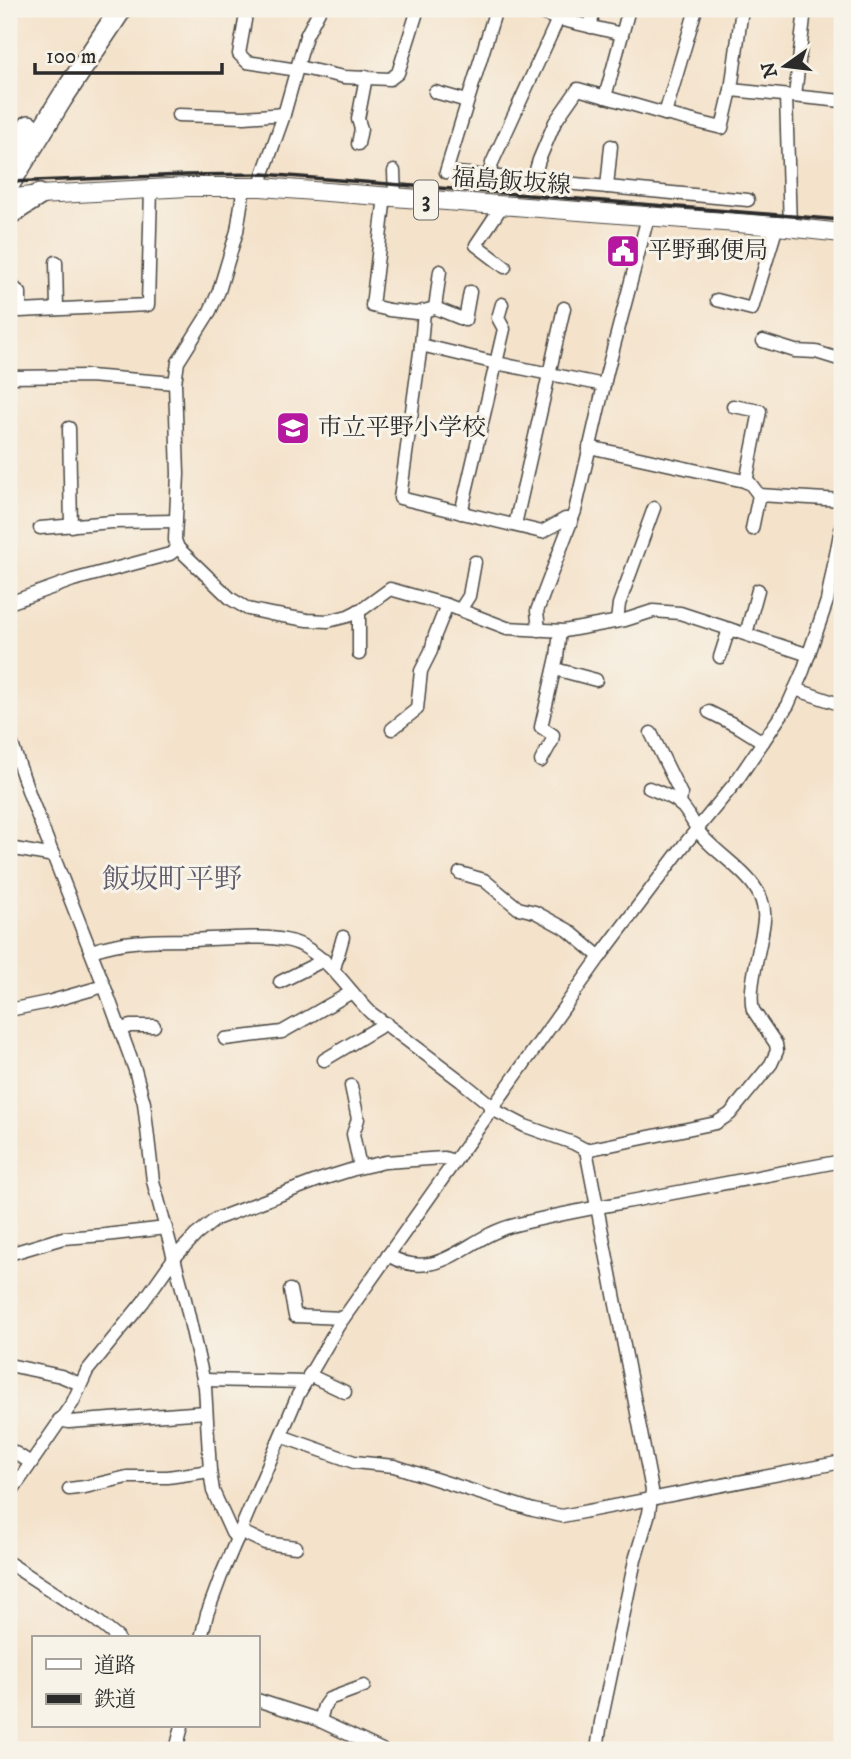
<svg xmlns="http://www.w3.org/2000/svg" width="851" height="1759" font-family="'IM FELL DW Pica','Noto Serif JP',serif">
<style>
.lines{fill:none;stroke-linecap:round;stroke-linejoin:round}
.street-casing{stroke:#494643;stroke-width:15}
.primary-casing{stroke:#494643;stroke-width:20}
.highway-casing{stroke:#494643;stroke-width:24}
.street{stroke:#fff;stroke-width:12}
.primary{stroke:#fff;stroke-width:18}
.highway{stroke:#fff;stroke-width:21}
.rail{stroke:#2b2b2b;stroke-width:3.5}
.labels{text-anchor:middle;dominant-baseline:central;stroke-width:6;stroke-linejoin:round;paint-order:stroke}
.shield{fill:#f7f3e8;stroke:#686764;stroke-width:2}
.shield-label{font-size:23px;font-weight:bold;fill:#2b2b2b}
.street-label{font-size:24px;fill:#2b2b2b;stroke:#f7f3e8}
.poi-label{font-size:24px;fill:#2b2b2b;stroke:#f7f3e8;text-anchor:start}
.quarter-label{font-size:28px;fill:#615c6e;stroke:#f7f3e8}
</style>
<rect width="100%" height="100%" fill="#f7f3e8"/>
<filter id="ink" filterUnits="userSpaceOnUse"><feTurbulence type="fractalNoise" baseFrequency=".0143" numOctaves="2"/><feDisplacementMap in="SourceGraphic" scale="14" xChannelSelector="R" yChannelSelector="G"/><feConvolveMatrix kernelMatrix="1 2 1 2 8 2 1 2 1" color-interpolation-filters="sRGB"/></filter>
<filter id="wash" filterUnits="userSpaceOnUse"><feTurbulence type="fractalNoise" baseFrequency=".00686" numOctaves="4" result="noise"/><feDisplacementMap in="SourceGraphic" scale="28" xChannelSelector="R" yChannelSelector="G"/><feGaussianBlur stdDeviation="1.57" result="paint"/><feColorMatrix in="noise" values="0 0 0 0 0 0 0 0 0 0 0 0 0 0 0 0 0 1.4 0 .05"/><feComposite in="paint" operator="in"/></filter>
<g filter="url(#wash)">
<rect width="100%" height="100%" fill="#f4e2ca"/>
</g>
<g filter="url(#ink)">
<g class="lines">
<!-- street casing -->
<g class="street-casing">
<g id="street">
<path d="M 247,9 L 239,54 L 247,62 L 297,70"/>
<path d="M 496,9 L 446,172 L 748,200"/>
<path d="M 529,9 L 558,19 L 622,34"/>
<path d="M 591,27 L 593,9"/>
<path d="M 298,67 L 344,77 L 390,79 L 398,73 L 418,9"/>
<path d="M 731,90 L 842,101"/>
<path d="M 435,92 L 467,101"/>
<path d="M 786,96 L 790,228"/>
<path d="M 795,96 L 805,9"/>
<path d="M 605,97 L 629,9"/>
<path d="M 665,114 L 696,9"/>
<path d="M 178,115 L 245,117 L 284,114"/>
<path d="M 358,144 L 361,129 L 358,119 L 366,77"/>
<path d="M 394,171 L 395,198"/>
<path d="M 489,176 L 492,163 L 558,19"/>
<path d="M 533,180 L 539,160 L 555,122 L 578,89 L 665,114 L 722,128 L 731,90 L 742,9"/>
<path d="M 244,186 L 237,231 L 219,291 L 210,311 L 178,362 L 175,383 L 178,474 L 175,540 L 178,548 L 231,599 L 248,609 L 271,614 L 307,620 L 328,621 L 348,616 L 364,608 L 390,589 L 447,605 L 507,628 L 564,631 L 625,620 L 653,611 L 680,613 L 809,655"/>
<path d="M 261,187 L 263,174 L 283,118 L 306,36 L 320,9"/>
<path d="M 607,187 L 611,146"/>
<path d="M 385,196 L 372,306 L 389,310 L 416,313 L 435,308 L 465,320 L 470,292"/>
<path d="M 502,206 L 476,245 L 505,267"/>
<path d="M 56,262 L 57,309"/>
<path d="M 9,287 L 13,287 L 20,293 L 20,311 L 148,305 L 151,189"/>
<path d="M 717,300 L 752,309 L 777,226"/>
<path d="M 435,308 L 440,271"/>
<path d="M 424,311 L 421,345 L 400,498 L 542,532 L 565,519 L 572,519"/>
<path d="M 763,341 L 795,351 L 816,352 L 842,360"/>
<path d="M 421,345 L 496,363 L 604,385"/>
<path d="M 9,377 L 89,376 L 175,383"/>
<path d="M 733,406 L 760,411 L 746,482"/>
<path d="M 69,428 L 71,526"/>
<path d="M 589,447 L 749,482 L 759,495 L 842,500"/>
<path d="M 461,513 L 504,329 L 498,318 L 502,304"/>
<path d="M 515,525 L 564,308"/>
<path d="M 40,528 L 112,522 L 176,521"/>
<path d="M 752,529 L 759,495"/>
<path d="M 9,603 L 73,580 L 170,554 L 178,548"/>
<path d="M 359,610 L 359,654"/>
<path d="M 460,610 L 469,596 L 475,562"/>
<path d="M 617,621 L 619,604 L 654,508"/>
<path d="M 539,630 L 537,611 L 575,511 L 607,372 L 648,217"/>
<path d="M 746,634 L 758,590"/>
<path d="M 720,657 L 729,629"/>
<path d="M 555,669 L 596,680"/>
<path d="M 795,689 L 842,705"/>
<path d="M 709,712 L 739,727 L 763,742"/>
<path d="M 392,729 L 417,709 L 421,671 L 431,651 L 435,635 L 447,605"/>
<path d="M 651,733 L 681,794 L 680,805"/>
<path d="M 9,736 L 30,796 L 105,988 L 135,1070 L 144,1103 L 153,1181 L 184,1295 L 205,1387 L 210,1471 L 213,1491 L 232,1533 L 237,1539"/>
<path d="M 541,761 L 552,741 L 553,735 L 541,727 L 557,657 L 560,631"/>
<path d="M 9,848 L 54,856"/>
<path d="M 460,873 L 484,880 L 518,908 L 535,912 L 568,930 L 600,957"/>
<path d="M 91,951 C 104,947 118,943 133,942 C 152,940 172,940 191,940 C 221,939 278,932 303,946 C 334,964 347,989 371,1013 L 461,1081 L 487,1102 L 492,1109 L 525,1126 L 573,1143 L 586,1150 L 716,1123 L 730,1114 L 771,1064 L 777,1051 L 776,1044 L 753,1010 C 747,989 762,943 764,920 C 768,882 725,862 703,837 C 694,827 689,811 678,802 C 670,796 658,792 649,788"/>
<path d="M 334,969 L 343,937"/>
<path d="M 280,982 L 324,960"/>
<path d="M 9,1010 L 48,1002 L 104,986"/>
<path d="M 120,1030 L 130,1026 L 154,1026"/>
<path d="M 225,1039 L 282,1032 L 352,992"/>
<path d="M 324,1060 L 386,1023"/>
<path d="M 351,1086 L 358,1119 L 353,1134 L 360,1167"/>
<path d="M 586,1150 L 652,1490 L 649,1513 L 635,1560 L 601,1722 L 597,1750"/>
<path d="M 9,1254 L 63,1238 L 105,1235 L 166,1228"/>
<path d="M 388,1255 C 437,1285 466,1238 511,1226 C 557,1214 605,1206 652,1197 C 716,1185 779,1173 842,1161"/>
<path d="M 290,1290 L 295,1316 L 343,1318"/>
<path d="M 9,1365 L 61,1376 L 80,1384"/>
<path d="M 309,1375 L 345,1392"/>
<path d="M 203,1380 L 305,1382"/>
<path d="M 59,1420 L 69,1422 L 206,1412"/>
<path d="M 281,1436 L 354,1462 L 394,1466 L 533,1510 L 562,1516 L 842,1462"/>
<path d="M 9,1449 L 31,1463"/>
<path d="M 69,1489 L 85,1487 L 127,1477 L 168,1477 L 210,1471"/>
<path d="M 9,1495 L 73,1402 L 87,1371 L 143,1302 L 174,1258 L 196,1235 L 216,1219 L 319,1180 L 354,1169 L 385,1162 L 444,1158 L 454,1161"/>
<path d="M 240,1531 L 265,1543 L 296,1547"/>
<path d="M 9,1563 L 96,1620 L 118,1638"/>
<path d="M 201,1638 L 207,1614 L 221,1576 L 298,1395 L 338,1326 L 599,958 L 684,845 L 735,783 L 788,705 L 803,671 L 827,601 L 842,523"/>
<path d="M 257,1700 L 316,1719 L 382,1750"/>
<path d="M 320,1721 L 324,1706 L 329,1699 L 364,1686"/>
<path d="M 176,1750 L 182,1726"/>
</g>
</g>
<!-- primary casing -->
<g class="primary-casing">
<path id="primary" d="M 9,199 L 39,195 L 188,187 L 261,187 L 777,226 L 842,233"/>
</g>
<!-- highway casing -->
<g class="highway-casing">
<g id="highway">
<path d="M 9,156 L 29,126"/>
<path d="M 9,184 L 62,98 L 121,9"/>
<path d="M 9,214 L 39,195"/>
</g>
</g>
<!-- street -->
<use href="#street" class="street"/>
<!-- primary -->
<use href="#primary" class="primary"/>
<!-- highway -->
<use href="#highway" class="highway"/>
<!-- rail -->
<path class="rail" d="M 9,182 L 186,175 L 263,174 L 842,220"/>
</g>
</g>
<!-- icons -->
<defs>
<g id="civic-square" transform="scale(1.75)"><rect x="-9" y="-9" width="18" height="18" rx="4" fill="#b5179e" stroke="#f7f3e8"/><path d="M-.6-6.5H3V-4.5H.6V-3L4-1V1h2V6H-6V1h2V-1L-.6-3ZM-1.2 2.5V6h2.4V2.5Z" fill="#fff"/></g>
<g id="school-square" transform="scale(1.75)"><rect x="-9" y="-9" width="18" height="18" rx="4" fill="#b5179e" stroke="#f7f3e8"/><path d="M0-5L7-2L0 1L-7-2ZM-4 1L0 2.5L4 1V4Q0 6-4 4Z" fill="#fff"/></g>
</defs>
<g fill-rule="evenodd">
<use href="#civic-square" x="623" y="251"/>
<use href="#school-square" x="293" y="428"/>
</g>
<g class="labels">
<!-- shield labels -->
<rect class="shield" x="414" y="180.5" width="24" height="39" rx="5"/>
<g class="shield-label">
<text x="426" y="200">3</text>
</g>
<!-- street labels -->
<g class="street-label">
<text transform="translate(511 182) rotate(4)">福島飯坂線</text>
</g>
<!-- poi labels -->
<g class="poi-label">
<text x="648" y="251">平野郵便局</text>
<text x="318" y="428">市立平野小学校</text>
</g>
<!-- quarter labels -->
<g class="quarter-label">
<text x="172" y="879">飯坂町平野</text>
</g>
</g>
<!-- margin -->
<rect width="851" height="1759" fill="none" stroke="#f7f3e8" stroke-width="35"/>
<!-- legend -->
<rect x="32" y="1636" width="228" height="91" fill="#f7f3e8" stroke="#a5a39c" stroke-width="2"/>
<rect x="46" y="1659" width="35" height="10" fill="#ffffff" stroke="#a5a39c" stroke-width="2"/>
<text x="94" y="1672" font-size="21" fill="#2b2b2b">道路</text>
<rect x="46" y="1694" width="35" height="10" fill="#2b2b2b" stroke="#a5a39c" stroke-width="2"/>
<text x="94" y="1706" font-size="21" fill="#2b2b2b">鉄道</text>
<!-- north arrow -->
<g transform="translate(785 66) rotate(256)" stroke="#f7f3e8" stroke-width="5" paint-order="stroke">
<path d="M0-5L12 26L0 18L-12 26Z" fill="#2b2b2b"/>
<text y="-10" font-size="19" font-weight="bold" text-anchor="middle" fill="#2b2b2b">N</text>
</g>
<!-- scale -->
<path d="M35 63v10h187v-10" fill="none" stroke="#2b2b2b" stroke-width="3.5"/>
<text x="46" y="63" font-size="21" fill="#2b2b2b" stroke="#f7f3e8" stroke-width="5" paint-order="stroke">100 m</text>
</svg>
